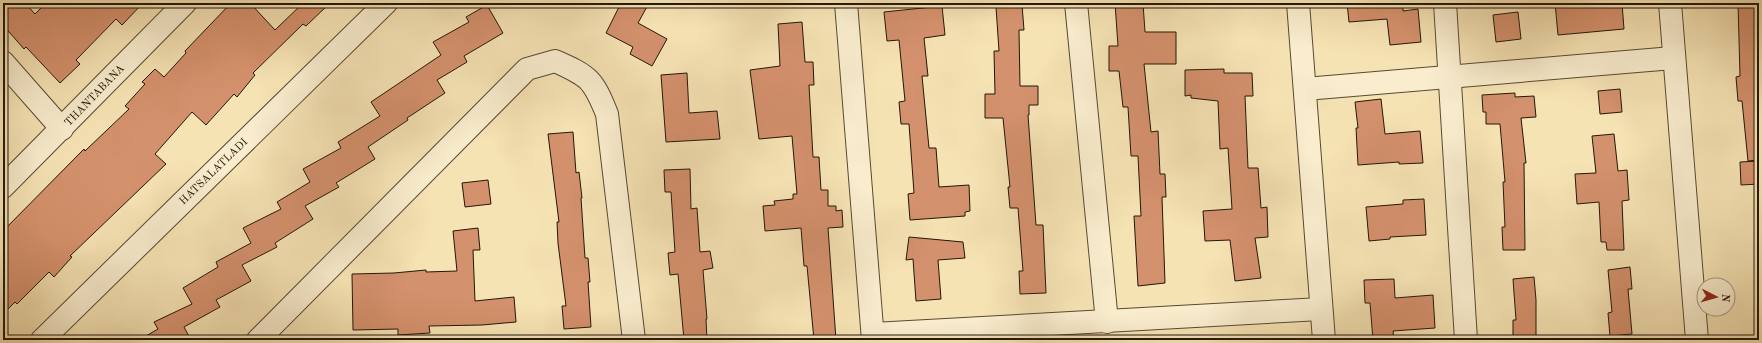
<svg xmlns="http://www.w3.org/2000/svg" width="1762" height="343" font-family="'Old Standard TT',serif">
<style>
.building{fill:#d4916d;stroke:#221709}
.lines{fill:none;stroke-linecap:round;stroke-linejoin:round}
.minor-casing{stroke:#574a34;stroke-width:24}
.minor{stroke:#f9edce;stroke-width:22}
.labels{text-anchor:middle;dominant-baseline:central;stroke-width:3.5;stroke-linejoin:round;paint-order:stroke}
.street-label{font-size:11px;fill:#221709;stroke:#f9edce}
</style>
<rect width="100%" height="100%" fill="#f6e3b4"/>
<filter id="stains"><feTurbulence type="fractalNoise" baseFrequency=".005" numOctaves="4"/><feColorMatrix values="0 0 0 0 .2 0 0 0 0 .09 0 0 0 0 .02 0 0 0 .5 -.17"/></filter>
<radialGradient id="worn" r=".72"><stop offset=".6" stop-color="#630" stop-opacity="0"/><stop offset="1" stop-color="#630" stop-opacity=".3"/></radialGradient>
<!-- building -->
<g class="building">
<path d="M 3,3 L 25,3 L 35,14 L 46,3 L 143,3 L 122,25 L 116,19 L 76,60 L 80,64 L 60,83 L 26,47 L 24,49 L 3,25 Z"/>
<path d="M 231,3 L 250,3 L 275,30 L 303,3 L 330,3 L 306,26 L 303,24 L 253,73 L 255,75 L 237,97 L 234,94 L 206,125 L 192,112 L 155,154 L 166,164 L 70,256 L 72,257 L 54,277 L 49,272 L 17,304 L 15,302 L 3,314 L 3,231 L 84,149 L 85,151 L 129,109 L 125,106 L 145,84 L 142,82 L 155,69 L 164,77 L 186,53 L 185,51 Z"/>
<path d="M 621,3 L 649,3 L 638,23 L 667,39 L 652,66 L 630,54 L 633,47 L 606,33 Z"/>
<path d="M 1115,3 L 1143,3 L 1145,32 L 1176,32 L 1176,64 L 1144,64 L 1151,132 L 1158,131 L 1160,174 L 1165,174 L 1166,197 L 1162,197 L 1165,283 L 1138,286 L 1134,216 L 1141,216 L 1138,156 L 1131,156 L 1128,107 L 1123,107 L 1119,71 L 1109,71 L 1109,46 L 1118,46 Z"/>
<path d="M 1347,3 L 1403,3 L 1403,11 L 1418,9 L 1421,42 L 1390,45 L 1387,19 L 1349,22 Z"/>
<path d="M 1555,3 L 1622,3 L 1624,29 L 1558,35 Z"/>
<path d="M 1738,3 L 1759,3 L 1759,160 L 1748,161 L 1742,101 L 1738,101 L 1736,77 L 1740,76 Z"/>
<path d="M 487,5 L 503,33 L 464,56 L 467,62 L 437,80 L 445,93 L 407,118 L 408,120 L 368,147 L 375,159 L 336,183 L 339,187 L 305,206 L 313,219 L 275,243 L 277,247 L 242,265 L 251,281 L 216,300 L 220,307 L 184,327 L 191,340 L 139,340 L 158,329 L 154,322 L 192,304 L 183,288 L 218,267 L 216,262 L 251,243 L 243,228 L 281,209 L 277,202 L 310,182 L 303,169 L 341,148 L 338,142 L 380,116 L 371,102 L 441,55 L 433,42 L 469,22 L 466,17 Z"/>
<path d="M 1022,5 L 1024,30 L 1019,30 L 1020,86 L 1038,86 L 1038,105 L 1029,105 L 1029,115 L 1028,115 L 1036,225 L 1043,225 L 1046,293 L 1020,294 L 1019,271 L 1023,271 L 1018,208 L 1010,208 L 1008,187 L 1010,187 L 1003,118 L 985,118 L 985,94 L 995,94 L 994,51 L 999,51 L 996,7 Z"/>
<path d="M 942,6 L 945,35 L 924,38 L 928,76 L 922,76 L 929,148 L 936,148 L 939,187 L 969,185 L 970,211 L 965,212 L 965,216 L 910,220 L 908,194 L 914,193 L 909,124 L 901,124 L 899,102 L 905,101 L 899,40 L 887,41 L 884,12 Z"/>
<path d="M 1518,12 L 1521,39 L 1496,42 L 1493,15 Z"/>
<path d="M 802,22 L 805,62 L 813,62 L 814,85 L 809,85 L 813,157 L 819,157 L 821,190 L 828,190 L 828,206 L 836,206 L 836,211 L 842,210 L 843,227 L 828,228 L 836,340 L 814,340 L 807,266 L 804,266 L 801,228 L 765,231 L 763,206 L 775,205 L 774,201 L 793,199 L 793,194 L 797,194 L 792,136 L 759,139 L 750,70 L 780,66 L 778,24 Z"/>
<path d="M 1224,69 L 1224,73 L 1252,73 L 1253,96 L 1245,96 L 1248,168 L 1258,168 L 1261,208 L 1267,207 L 1268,237 L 1255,238 L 1261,278 L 1235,281 L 1230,240 L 1205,241 L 1203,211 L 1232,209 L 1228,148 L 1220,149 L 1218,101 L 1191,98 L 1191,95 L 1185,96 L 1185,70 Z"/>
<path d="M 687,73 L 689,113 L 717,111 L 720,139 L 666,142 L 661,75 Z"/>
<path d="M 1620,89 L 1622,112 L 1600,114 L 1598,91 Z"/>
<path d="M 1515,93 L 1515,97 L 1534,96 L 1536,117 L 1521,118 L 1526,163 L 1524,163 L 1525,250 L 1503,250 L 1502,227 L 1505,227 L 1503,182 L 1505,182 L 1500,124 L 1486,124 L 1486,112 L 1483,112 L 1482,95 Z"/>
<path d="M 1381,99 L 1385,134 L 1420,131 L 1423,163 L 1399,164 L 1399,162 L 1358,165 L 1356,128 L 1358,128 L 1355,102 Z"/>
<path d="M 573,132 L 576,173 L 579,172 L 582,198 L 581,198 L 585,258 L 588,258 L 590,282 L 588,282 L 591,327 L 564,329 L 562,306 L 566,306 L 558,243 L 557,222 L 559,222 L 548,134 Z"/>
<path d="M 1614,134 L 1618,171 L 1627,170 L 1629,200 L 1622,201 L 1624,250 L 1607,250 L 1606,242 L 1601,242 L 1599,202 L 1577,204 L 1575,174 L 1596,173 L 1592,136 Z"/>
<path d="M 1759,161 L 1759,184 L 1741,185 L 1740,162 Z"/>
<path d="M 690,169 L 691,209 L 697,208 L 700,252 L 710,251 L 713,268 L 703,270 L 707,319 L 706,319 L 707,340 L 684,340 L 678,274 L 670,275 L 668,253 L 675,252 L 671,192 L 665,192 L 664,170 Z"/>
<path d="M 488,180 L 491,204 L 465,207 L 462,183 Z"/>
<path d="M 1424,199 L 1426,235 L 1390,237 L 1390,239 L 1369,241 L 1366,207 L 1403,204 L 1403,200 Z"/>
<path d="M 478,228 L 480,250 L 473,250 L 475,301 L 514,297 L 516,322 L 482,325 L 429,326 L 430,333 L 398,335 L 398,329 L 353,330 L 352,274 L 394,273 L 426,270 L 426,272 L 457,271 L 453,231 Z"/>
<path d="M 909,237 L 963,242 L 965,258 L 938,260 L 941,299 L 916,301 L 913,259 L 906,260 Z"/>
<path d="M 1630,267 L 1632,289 L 1628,289 L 1632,334 L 1610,336 L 1608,313 L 1612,312 L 1608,270 Z"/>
<path d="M 1534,277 L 1536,300 L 1536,340 L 1513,340 L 1513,320 L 1516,320 L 1513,279 Z"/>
<path d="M 1394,279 L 1395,298 L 1433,295 L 1435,328 L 1393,331 L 1394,340 L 1373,340 L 1370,303 L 1365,303 L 1364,280 Z"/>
</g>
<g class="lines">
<!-- minor casing -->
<g class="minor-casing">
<g id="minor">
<path d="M 846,3 L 873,340"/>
<path d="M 1076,3 L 1107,322"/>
<path d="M 1298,3 L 1324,340"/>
<path d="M 1445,3 L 1466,340"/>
<path d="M 1670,3 L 1697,340"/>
<path d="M 3,62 L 62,129"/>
<path d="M 1305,89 L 1673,58"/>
<path d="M 3,187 L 185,3"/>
<path d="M 873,334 L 1321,309"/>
<path d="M 42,340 L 386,3"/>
<path d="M 258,340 L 527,69 L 555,61 C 589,76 593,79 607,114 L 634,340"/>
</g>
</g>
<!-- minor -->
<use href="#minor" class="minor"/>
</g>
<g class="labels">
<!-- street labels -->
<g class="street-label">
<text transform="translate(95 96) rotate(-46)">THANTABANA</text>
<text transform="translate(214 172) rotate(-44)">HATSALATLADI</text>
</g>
</g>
<!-- margin -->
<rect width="1762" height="343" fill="none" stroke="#f6e3b4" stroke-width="16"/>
<rect x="4" y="4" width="1754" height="335" fill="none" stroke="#221709" stroke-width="2"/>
<rect x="8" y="8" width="1746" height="327" fill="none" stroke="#221709"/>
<!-- north arrow -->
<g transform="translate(1716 297) rotate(96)"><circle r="19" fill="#f9edce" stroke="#a3977f"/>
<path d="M0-3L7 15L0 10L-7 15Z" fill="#8f2418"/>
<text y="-6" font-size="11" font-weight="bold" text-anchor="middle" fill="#221709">N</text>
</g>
<rect width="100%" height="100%" filter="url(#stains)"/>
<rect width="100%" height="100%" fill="url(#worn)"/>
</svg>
